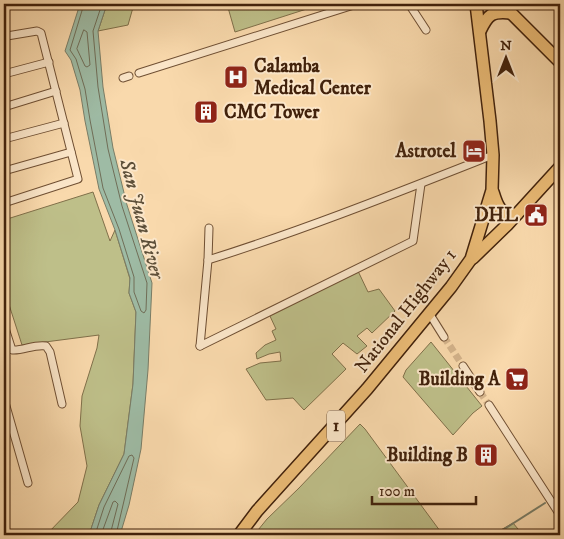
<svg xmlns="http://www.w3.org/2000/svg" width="564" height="539" font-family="'IM FELL DW Pica',serif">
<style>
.green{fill:#bebf89;stroke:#80704a}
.water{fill:#9ebba5;stroke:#797d67}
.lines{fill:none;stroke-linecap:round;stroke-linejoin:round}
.shore{stroke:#706e58;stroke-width:1}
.stream{stroke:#797d67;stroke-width:2}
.minor-tunnel{stroke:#d4b48c;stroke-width:7;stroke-dasharray:7 3.5;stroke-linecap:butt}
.minor-casing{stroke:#6f4f33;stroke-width:9}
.trunk-casing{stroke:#41210b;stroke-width:14}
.minor{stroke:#fbe6c9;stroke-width:7}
.trunk{stroke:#ecbc76;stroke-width:11}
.labels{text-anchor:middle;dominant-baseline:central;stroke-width:4;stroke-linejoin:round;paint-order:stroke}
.shield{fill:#fbe6c9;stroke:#795c44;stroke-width:1}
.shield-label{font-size:18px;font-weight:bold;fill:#41210b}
.poi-label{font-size:19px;font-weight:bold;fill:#41210b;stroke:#fbe6c9;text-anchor:end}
.street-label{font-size:19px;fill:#41210b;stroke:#fbe6c9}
.water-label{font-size:20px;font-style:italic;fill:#5d4f39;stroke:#fbe6c9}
</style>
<rect width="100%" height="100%" fill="#f9d9ac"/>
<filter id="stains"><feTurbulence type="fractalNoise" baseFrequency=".004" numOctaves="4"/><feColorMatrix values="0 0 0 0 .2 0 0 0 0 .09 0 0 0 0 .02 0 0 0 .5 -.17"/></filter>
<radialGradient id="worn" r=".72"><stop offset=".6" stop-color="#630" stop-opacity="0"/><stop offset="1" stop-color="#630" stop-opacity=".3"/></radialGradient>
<!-- green -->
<g class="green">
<path d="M 107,4 L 134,4 L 128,25 L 98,31 Z"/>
<path d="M 227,4 L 315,4 L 316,6 L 235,32 Z"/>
<path d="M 93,192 L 110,241 L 115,230 L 130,279 L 129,293 L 136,312 L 133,384 L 124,454 L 99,505 L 89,535 L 46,535 L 78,502 L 87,466 L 80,426 L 82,396 L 97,348 L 99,335 L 22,345 L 4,289 L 4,220 Z"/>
<path d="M 358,271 L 368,292 L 379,289 L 395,311 L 372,333 L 367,328 L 357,336 L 367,346 L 357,354 L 343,343 L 332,354 L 346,369 L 304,410 L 293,398 L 266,400 L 246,369 L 260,363 L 281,361 L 280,352 L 269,354 L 257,359 L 256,353 L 265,345 L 276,340 L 272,331 L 276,329 L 269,314 Z"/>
<path d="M 431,342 L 482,406 L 473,413 L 453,435 L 403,377 L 406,370 Z"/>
<path d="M 360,424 L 365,429 L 443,535 L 254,535 L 267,519 L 299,488 Z"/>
<path d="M 513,523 L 523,535 L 492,535 Z"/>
</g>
<!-- water -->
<path class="water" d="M 80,4 L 107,4 L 98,31 L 103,87 L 113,148 L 127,205 L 152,283 L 148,370 L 141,449 L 129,505 L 120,535 L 89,535 L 99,505 L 124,454 L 133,384 L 136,312 L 129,293 L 130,278 L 115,230 L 99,189 L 85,121 L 80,90 L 71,60 L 65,51 Z"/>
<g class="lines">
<!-- shore -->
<g class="shore">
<path d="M 84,4 L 70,50 L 76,59 L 85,89 L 90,120 L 103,188 L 119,229 L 134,277 L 134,292 L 141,311 L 144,313 L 146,310 L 147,283 L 122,206 L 108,149 L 98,87 L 93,31 L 102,4"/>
<path d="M 84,30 L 87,32 L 90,65 L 87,67 L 85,66 L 77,49 Z"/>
<path d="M 95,535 L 104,507 L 129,456 L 132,455 L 134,458 L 116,535"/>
<path d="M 101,535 L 113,502 L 115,501 L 118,504 L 110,535"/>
</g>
<!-- stream -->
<g class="stream">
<path d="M 559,496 L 560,495"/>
<path d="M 495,535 L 545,503"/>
</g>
<!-- minor-tunnel -->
<g class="minor-tunnel">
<path d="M 444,337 L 463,366"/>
<path d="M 480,392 L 489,405"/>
</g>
<!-- minor casing -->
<g class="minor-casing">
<g id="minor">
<path d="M 20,4 L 30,4"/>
<path d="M 409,4 L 426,30"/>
<path d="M 4,34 L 7,36 L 37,31 L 41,33 L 78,179 L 4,203"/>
<path d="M 139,73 L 357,4"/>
<path d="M 4,74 L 49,62"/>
<path d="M 123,78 L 129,76"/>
<path d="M 4,107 L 56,91"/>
<path d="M 4,139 L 64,123"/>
<path d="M 4,171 L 71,152"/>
<path d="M 208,260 C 304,230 399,192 493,155"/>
<path d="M 429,313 L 444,337"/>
<path d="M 4,325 L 12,350 C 23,351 34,344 46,346 L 50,352 L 62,404"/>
<path d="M 200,346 L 413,241 L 421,184"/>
<path d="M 200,346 L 208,260 L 209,228"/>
<path d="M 463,366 L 480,392"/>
<path d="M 4,399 L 28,483"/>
<path d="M 489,405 L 560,515"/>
</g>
</g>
<!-- trunk casing -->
<g class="trunk-casing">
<g id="trunk">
<path d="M 504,4 L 511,13 L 560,62"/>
<path d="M 480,31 C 488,14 492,11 511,13"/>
<path d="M 493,192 C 497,205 500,216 517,214"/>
<path d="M 473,258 L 507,225 L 560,167"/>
<path d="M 239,535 L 257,511 L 367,389 L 451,287 L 471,259 L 492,190 L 493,155 L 490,121 L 476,4"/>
</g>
</g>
<!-- minor -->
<use href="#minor" class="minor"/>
<!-- trunk -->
<use href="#trunk" class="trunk"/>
</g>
<!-- icons -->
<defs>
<g id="hospital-square" transform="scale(1.25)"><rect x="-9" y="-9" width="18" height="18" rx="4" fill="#8f2418" stroke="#fbe6c9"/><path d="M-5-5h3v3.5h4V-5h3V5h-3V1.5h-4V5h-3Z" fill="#fff"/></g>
<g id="building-square" transform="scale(1.25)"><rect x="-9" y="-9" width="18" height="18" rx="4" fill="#8f2418" stroke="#fbe6c9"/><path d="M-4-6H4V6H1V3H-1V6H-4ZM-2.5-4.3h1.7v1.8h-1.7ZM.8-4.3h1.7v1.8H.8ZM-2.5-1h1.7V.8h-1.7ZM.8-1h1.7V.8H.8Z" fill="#fff"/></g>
<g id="hotel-square" transform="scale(1.25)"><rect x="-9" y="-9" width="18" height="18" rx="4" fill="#8f2418" stroke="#fbe6c9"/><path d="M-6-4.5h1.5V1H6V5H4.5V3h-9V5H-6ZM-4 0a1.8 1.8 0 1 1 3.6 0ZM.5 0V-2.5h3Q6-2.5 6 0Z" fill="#fff"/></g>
<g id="civic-square" transform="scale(1.25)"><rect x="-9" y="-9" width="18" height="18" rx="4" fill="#8f2418" stroke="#fbe6c9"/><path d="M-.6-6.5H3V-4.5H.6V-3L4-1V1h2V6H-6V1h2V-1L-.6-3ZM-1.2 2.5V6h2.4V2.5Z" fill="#fff"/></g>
<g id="supermarket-square" transform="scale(1.25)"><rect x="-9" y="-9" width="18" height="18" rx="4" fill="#8f2418" stroke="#fbe6c9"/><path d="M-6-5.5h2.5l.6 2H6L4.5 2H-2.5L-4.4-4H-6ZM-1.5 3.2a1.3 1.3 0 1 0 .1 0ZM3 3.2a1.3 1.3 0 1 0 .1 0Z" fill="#fff"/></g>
</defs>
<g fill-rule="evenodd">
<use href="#hospital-square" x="236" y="77"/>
<use href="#building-square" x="206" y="112"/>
<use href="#hotel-square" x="474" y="151"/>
<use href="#civic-square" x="536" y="215"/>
<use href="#supermarket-square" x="517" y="379"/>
<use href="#building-square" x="486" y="455"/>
</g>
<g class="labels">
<!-- shield labels -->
<rect class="shield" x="327" y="410.5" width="18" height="31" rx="4"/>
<g class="shield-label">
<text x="336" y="426">1</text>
</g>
<!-- poi labels -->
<g class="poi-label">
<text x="254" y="66" text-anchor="start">Calamba<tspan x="254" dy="22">Medical Center</tspan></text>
<text x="224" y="112" text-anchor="start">CMC Tower</text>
<text x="456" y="151">Astrotel</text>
<text x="518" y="215">DHL</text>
<text x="500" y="379">Building A</text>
<text x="468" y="455">Building B</text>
</g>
<!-- street labels -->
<g class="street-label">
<text transform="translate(406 311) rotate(-52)">National Highway 1</text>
</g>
<!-- water labels -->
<g class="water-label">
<text transform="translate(141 219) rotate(75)">San Juan River</text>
</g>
</g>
<!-- margin -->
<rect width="564" height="539" fill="none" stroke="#f9d9ac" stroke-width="20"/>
<rect x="5" y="5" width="554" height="529" fill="none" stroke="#41210b" stroke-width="2.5"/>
<rect x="10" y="10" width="544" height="519" fill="none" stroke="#41210b"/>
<!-- north arrow -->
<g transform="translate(506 58)" stroke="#fbe6c9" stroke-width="4" paint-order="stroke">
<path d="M0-4L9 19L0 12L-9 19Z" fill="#41210b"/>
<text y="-8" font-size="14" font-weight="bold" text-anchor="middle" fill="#41210b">N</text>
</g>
<!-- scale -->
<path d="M372 496v8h104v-8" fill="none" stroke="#41210b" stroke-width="2.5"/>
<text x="379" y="496" font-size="15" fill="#41210b" stroke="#fbe6c9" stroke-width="4" paint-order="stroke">100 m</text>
<rect width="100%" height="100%" filter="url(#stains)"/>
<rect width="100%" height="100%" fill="url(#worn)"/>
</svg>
